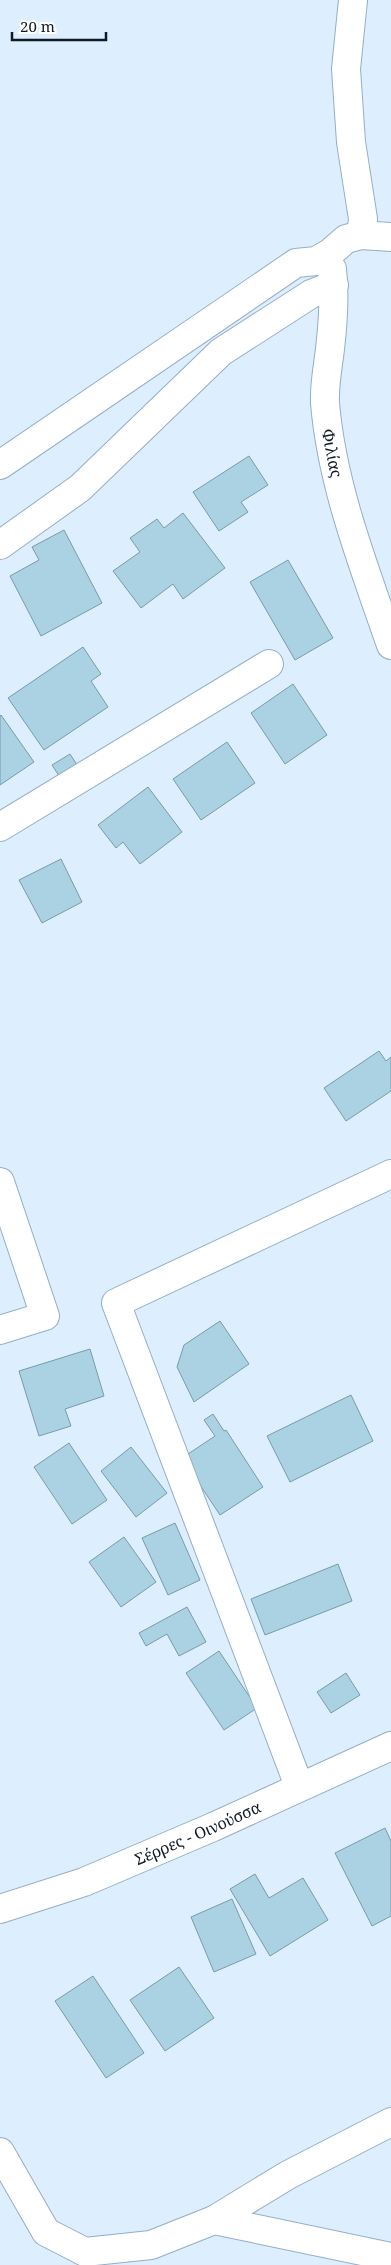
<svg xmlns="http://www.w3.org/2000/svg" width="391" height="2265" font-family="'Noto Serif',serif">
<style>
.building{fill:#abd2e3;stroke:#769bac}
.lines{fill:none;stroke-linecap:round;stroke-linejoin:round}
.minor-casing{stroke:#92aec7;stroke-width:30}
.tertiary-casing{stroke:#92aec7;stroke-width:30}
.minor{stroke:#fff;stroke-width:28}
.tertiary{stroke:#fff;stroke-width:28}
.labels{text-anchor:middle;dominant-baseline:central;stroke-width:4;stroke-linejoin:round;paint-order:stroke}
.street-label{font-size:16px;fill:#101a23;stroke:#fff}
</style>
<rect width="100%" height="100%" fill="#ddefff"/>
<!-- building -->
<g class="building">
<path d="M 249,456 L 268,485 L 241,502 L 248,512 L 219,531 L 193,492 Z"/>
<path d="M 183,513 L 225,568 L 183,599 L 173,584 L 141,608 L 113,571 L 140,552 L 130,538 L 157,519 L 164,528 Z"/>
<path d="M 64,530 L 102,603 L 41,636 L 10,576 L 39,560 L 32,547 Z"/>
<path d="M 288,560 L 333,638 L 295,660 L 250,582 Z"/>
<path d="M 83,647 L 101,674 L 91,681 L 108,707 L 44,750 L 8,698 Z"/>
<path d="M 293,684 L 327,735 L 285,764 L 251,713 Z"/>
<path d="M 1,715 L 34,762 L 0,785 L 0,716 Z"/>
<path d="M 227,742 L 255,783 L 201,820 L 173,779 Z"/>
<path d="M 70,754 L 81,771 L 63,782 L 52,765 Z"/>
<path d="M 148,787 L 182,832 L 140,864 L 123,842 L 116,848 L 98,825 Z"/>
<path d="M 61,859 L 82,902 L 42,923 L 19,880 Z"/>
<path d="M 379,1051 L 386,1061 L 391,1057 L 391,1091 L 346,1121 L 324,1088 Z"/>
<path d="M 220,1321 L 249,1364 L 194,1402 L 177,1367 L 184,1345 Z"/>
<path d="M 90,1349 L 104,1396 L 65,1409 L 71,1426 L 39,1436 L 19,1371 Z"/>
<path d="M 351,1395 L 373,1441 L 290,1482 L 267,1436 Z"/>
<path d="M 213,1414 L 224,1431 L 226,1430 L 263,1487 L 220,1515 L 182,1458 L 215,1436 L 204,1420 Z"/>
<path d="M 69,1443 L 107,1500 L 72,1524 L 34,1467 Z"/>
<path d="M 131,1447 L 167,1493 L 136,1517 L 101,1471 Z"/>
<path d="M 175,1523 L 200,1580 L 168,1595 L 142,1538 Z"/>
<path d="M 124,1537 L 156,1582 L 121,1607 L 89,1562 Z"/>
<path d="M 338,1564 L 352,1601 L 265,1635 L 251,1599 Z"/>
<path d="M 187,1607 L 206,1642 L 179,1656 L 167,1634 L 146,1646 L 139,1633 Z"/>
<path d="M 219,1651 L 257,1708 L 224,1730 L 186,1673 Z"/>
<path d="M 346,1673 L 360,1695 L 331,1713 L 317,1692 Z"/>
<path d="M 385,1828 L 391,1841 L 391,1916 L 372,1926 L 335,1853 Z"/>
<path d="M 255,1874 L 269,1898 L 303,1878 L 328,1920 L 270,1956 L 230,1889 Z"/>
<path d="M 232,1899 L 256,1954 L 214,1972 L 191,1917 Z"/>
<path d="M 179,1967 L 214,2018 L 165,2051 L 130,2000 Z"/>
<path d="M 93,1976 L 144,2053 L 106,2078 L 55,2001 Z"/>
</g>
<g class="lines">
<!-- minor casing -->
<g class="minor-casing">
<g id="minor">
<path d="M 353,0 L 346,69 L 351,142 L 363,219 L 361,235"/>
<path id="s1" d="M 332,269 C 335,295 333,323 330,349 C 328,366 324,386 325,403 C 332,486 364,567 391,645"/>
<path d="M 0,465 L 296,263 L 316,261 L 330,253 L 346,239 L 361,235 L 391,237"/>
<path d="M 0,545 L 80,488 L 221,352 L 311,294 L 334,285"/>
<path d="M 0,827 L 269,664"/>
<path d="M 0,1182 L 45,1316 L 0,1330"/>
<path d="M 299,1786 L 116,1303 L 391,1174"/>
<path d="M 0,2152 L 46,2232 L 85,2252 L 151,2245 L 214,2220 L 288,2175 L 391,2122"/>
<path d="M 214,2220 L 391,2257"/>
</g>
</g>
<!-- tertiary casing -->
<g class="tertiary-casing">
<g id="tertiary">
<path id="s2" d="M 0,1909 L 84,1882 L 213,1827 L 391,1746"/>
</g>
</g>
<!-- minor -->
<use href="#minor" class="minor"/>
<!-- tertiary -->
<use href="#tertiary" class="tertiary"/>
</g>
<g class="labels">
<!-- street labels -->
<g class="street-label">
<text stroke="none"><textPath href="#s1" startOffset="185">Φιλίας</textPath></text>
<text stroke="none"><textPath href="#s2" startOffset="212">Σέρρες - Οινούσσα</textPath></text>
</g>
</g>
<!-- scale -->
<path d="M12 32v8h94v-8" fill="none" stroke="#101a23" stroke-width="2.5"/>
<text x="20" y="32" font-size="15" fill="#101a23" stroke="#ffffff" stroke-width="4" paint-order="stroke">20 m</text>
</svg>
